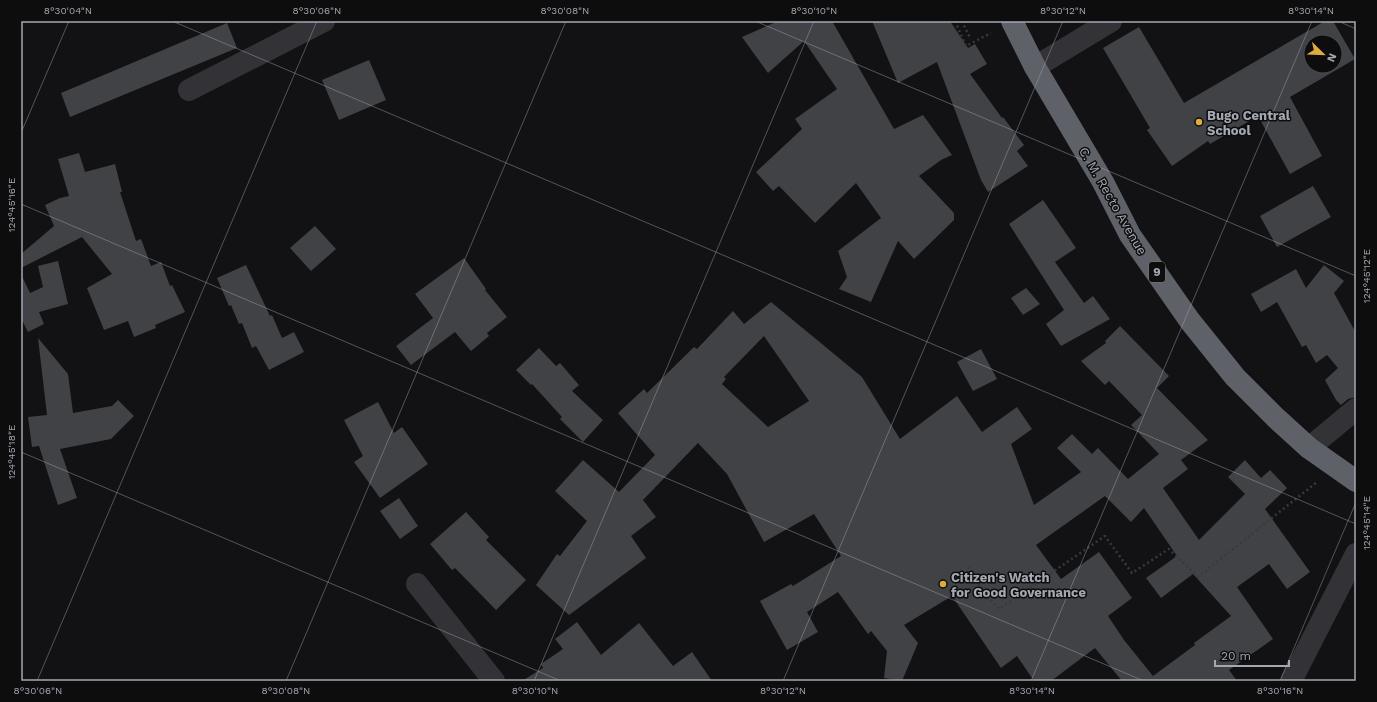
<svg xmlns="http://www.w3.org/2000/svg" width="1377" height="702" font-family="'Work Sans',sans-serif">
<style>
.building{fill:#414246;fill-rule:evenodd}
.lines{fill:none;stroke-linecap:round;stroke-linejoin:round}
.path{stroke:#393a3e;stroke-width:2.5;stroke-dasharray:2 3;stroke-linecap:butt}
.minor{stroke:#333337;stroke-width:22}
.highway{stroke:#5f6168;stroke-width:22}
.ticks{fill:none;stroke:#a4a8b2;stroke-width:1;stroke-opacity:0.45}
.poi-dot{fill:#dead3e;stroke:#0d0d0e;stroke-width:1.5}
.labels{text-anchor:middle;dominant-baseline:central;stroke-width:3;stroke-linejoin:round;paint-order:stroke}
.shield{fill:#0d0d0e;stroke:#777a81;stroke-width:1}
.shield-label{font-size:12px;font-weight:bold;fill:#a4a8b2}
.poi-label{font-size:13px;font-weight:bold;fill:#a4a8b2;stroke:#0d0d0e;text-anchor:start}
.street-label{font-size:13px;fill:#a4a8b2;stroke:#0d0d0e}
.neatline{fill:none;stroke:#a4a8b2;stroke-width:1.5}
.ticks-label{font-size:10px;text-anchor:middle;fill:#a4a8b2}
</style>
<rect width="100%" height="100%" fill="#121113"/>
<!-- building -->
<g class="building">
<path d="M 778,21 L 832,21 L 894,129 L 923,115 L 952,155 L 941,160 L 919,176 L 954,213 L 954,220 L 914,259 L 898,241 L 871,302 L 839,289 L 847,277 L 838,251 L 881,218 L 856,183 L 815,223 L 779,186 L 773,191 L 756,172 L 802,129 L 795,119 L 837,89 L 804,41 L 768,73 L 742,37 Z"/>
<path d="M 872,21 L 950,21 L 968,48 L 975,44 L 987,64 L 970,74 L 1002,118 L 1003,117 L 1024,145 L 1017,151 L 1028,166 L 988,192 L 981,180 L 937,62 L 898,83 Z"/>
<path d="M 1325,21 L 1333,21 L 1355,59 L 1290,97 L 1322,156 L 1290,174 L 1258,116 L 1210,144 L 1208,141 L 1172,166 L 1147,130 L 1150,128 L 1103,48 L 1139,27 L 1184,103 ZM 1311,42 L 1335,42 L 1335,66 L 1311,66 Z"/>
<path d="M 227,23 L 237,48 L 70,117 L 61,93 Z"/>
<path d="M 369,60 L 386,100 L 339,120 L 322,80 Z"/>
<path d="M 79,153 L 85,172 L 115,164 L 122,192 L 120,192 L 136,241 L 141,239 L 151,266 L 161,262 L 170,286 L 172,285 L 185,312 L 155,325 L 156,328 L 134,337 L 128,321 L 104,330 L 87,288 L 112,274 L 82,237 L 21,268 L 21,254 L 54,226 L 45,205 L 60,198 L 69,196 L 58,159 Z"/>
<path d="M 1313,186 L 1331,217 L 1277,247 L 1260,216 Z"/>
<path d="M 1043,200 L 1076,248 L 1055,262 L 1084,303 L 1093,296 L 1110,319 L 1061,346 L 1046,324 L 1064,310 L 1009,224 Z"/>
<path d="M 315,226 L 336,249 L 311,271 L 290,248 Z"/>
<path d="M 464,258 L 486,289 L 485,290 L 507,317 L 487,333 L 489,336 L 471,351 L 455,332 L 411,365 L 396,346 L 433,318 L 415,294 Z"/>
<path d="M 58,261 L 68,304 L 39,312 L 44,324 L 28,332 L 21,318 L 21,274 L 30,293 L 43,287 L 38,266 Z"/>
<path d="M 246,265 L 270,316 L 272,315 L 282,338 L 294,332 L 304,352 L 269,370 L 256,346 L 252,348 L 242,323 L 239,324 L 231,305 L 229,306 L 217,278 Z"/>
<path d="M 1324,265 L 1344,281 L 1334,293 L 1356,333 L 1356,397 L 1348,399 L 1341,405 L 1336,400 L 1325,380 L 1338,368 L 1327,355 L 1316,363 L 1306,345 L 1302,347 L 1277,302 L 1261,312 L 1251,294 L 1296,269 L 1306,288 Z"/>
<path d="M 1026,288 L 1040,304 L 1023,315 L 1011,298 Z"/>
<path d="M 771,302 L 862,377 L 900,439 L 957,396 L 982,432 L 1017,407 L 1032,429 L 1011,444 L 1034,505 L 1081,472 L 1057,448 L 1072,434 L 1092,454 L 1098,448 L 1128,479 L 1159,454 L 1131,425 L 1142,415 L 1109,381 L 1105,385 L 1081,361 L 1106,343 L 1105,341 L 1120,326 L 1169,376 L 1157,388 L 1208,440 L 1181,460 L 1188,469 L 1163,488 L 1199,540 L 1245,494 L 1228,477 L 1245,460 L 1261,478 L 1270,470 L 1287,488 L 1265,509 L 1310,572 L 1287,589 L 1269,564 L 1237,587 L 1273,639 L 1229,670 L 1237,681 L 1122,681 L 1095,648 L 1051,681 L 1034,681 L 1017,656 L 1001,668 L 952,596 L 904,625 L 918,643 L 902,681 L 884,678 L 887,651 L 871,631 L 868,634 L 838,592 L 807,612 L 818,632 L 787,650 L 760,601 L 791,584 L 793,586 L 841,556 L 814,514 L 764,542 L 727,474 L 698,443 L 643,500 L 656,517 L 631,536 L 646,558 L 569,615 L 536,585 L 557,554 L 560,556 L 587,521 L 555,491 L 583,460 L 619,492 L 655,455 L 618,413 L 644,389 L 647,393 L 694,347 L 697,349 L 733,311 L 744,324 ZM 764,336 L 809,401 L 768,427 L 722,384 L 726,379 L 724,377 ZM 1105,496 L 1131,522 L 1144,508 L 1177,556 L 1146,578 L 1161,598 L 1193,574 L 1231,616 L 1194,643 L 1195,645 L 1153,676 L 1124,640 L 1108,616 L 1132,598 L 1099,552 L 1061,579 L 1036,545 Z"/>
<path d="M 38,338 L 68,374 L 73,413 L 112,406 L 118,400 L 134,416 L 111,439 L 60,449 L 77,498 L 58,505 L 39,446 L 32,447 L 28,417 L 47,415 Z"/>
<path d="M 539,348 L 556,366 L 560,363 L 579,385 L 572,391 L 603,420 L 583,442 L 560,419 L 562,417 L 532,384 L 531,385 L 516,370 Z"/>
<path d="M 981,349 L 997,379 L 973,391 L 957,362 Z"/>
<path d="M 378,402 L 394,433 L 402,427 L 428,464 L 380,498 L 354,462 L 363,456 L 344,420 Z"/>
<path d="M 399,498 L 418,526 L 400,539 L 380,511 Z"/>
<path d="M 466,512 L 489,537 L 486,540 L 526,580 L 496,610 L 455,568 L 452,570 L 430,544 Z"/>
<path d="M 577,622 L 601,655 L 639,623 L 673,666 L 692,652 L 712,681 L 522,681 L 543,668 L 541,664 L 563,649 L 555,639 Z"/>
</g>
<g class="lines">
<!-- path -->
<g class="path">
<path d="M 955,21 L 966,46 L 991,33"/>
<path d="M 962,21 L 970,38"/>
<path d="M 968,567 L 985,594 L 999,609 L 1105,536 L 1132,573 L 1169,549 L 1198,577 L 1317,482"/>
</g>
<!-- minor -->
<g class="minor">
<path d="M 1035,67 L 1111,21"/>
<path d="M 189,90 L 324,21"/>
<path d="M 1309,448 L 1356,409"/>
<path d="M 417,584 L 494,681"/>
<path d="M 1291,681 L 1356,554"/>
</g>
<!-- highway -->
<path class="highway" d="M 1012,21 L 1035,67 L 1103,182 L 1130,235 L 1190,321 L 1235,377 L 1276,418 L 1309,448 L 1356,481"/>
</g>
<!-- ticks -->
<path class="ticks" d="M 172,21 L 1356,524M 755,21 L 1356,276M 1338,21 L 1356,29M 21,133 L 69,21M 21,204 L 1144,681M 21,452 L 561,681M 37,681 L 317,21M 286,681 L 566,21M 534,681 L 814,21M 783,681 L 1063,21M 1031,681 L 1312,21M 1280,681 L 1356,502"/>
<!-- markers -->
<g class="poi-dot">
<circle cx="1199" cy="122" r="4"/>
<circle cx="943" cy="584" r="4"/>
</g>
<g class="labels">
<!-- shield labels -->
<rect class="shield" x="1149" y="262" width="16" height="20" rx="3"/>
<g class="shield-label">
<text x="1157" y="272">9</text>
</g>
<!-- poi labels -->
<g class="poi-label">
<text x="1207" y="115">Bugo Central<tspan x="1207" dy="15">School</tspan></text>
<text x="951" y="577">Citizen's Watch<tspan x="951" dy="15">for Good Governance</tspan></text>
</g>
<!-- street labels -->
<g class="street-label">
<text transform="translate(1113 201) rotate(60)">C. M. Recto Avenue</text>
</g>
</g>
<!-- border -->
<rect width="1377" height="702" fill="none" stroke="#0d0d0e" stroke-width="44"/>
<!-- north arrow -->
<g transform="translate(1323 54) rotate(113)"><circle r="19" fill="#0d0d0e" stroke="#494b50"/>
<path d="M0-3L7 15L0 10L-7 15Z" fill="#dead3e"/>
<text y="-6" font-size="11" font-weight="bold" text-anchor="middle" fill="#a4a8b2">N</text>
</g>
<!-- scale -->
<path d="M1215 660v6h74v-6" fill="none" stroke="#a4a8b2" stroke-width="2"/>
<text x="1221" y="660" font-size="12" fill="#a4a8b2" stroke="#0d0d0e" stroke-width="3" paint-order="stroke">20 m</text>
<rect x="22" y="22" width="1333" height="658" class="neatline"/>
<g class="ticks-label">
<text x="68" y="14">8°30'04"N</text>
<text x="317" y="14">8°30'06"N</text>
<text x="565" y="14">8°30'08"N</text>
<text x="814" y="14">8°30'10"N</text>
<text x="1063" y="14">8°30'12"N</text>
<text x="1311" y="14">8°30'14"N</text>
<text transform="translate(11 205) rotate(-90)" y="4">124°45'16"E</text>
<text transform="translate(1366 276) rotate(-90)" y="4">124°45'12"E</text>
<text transform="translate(11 452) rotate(-90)" y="4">124°45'18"E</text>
<text transform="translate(1366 523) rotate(-90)" y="4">124°45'14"E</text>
<text x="38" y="694">8°30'06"N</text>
<text x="286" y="694">8°30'08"N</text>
<text x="535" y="694">8°30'10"N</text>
<text x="783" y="694">8°30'12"N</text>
<text x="1032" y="694">8°30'14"N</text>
<text x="1280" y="694">8°30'16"N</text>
</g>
</svg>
